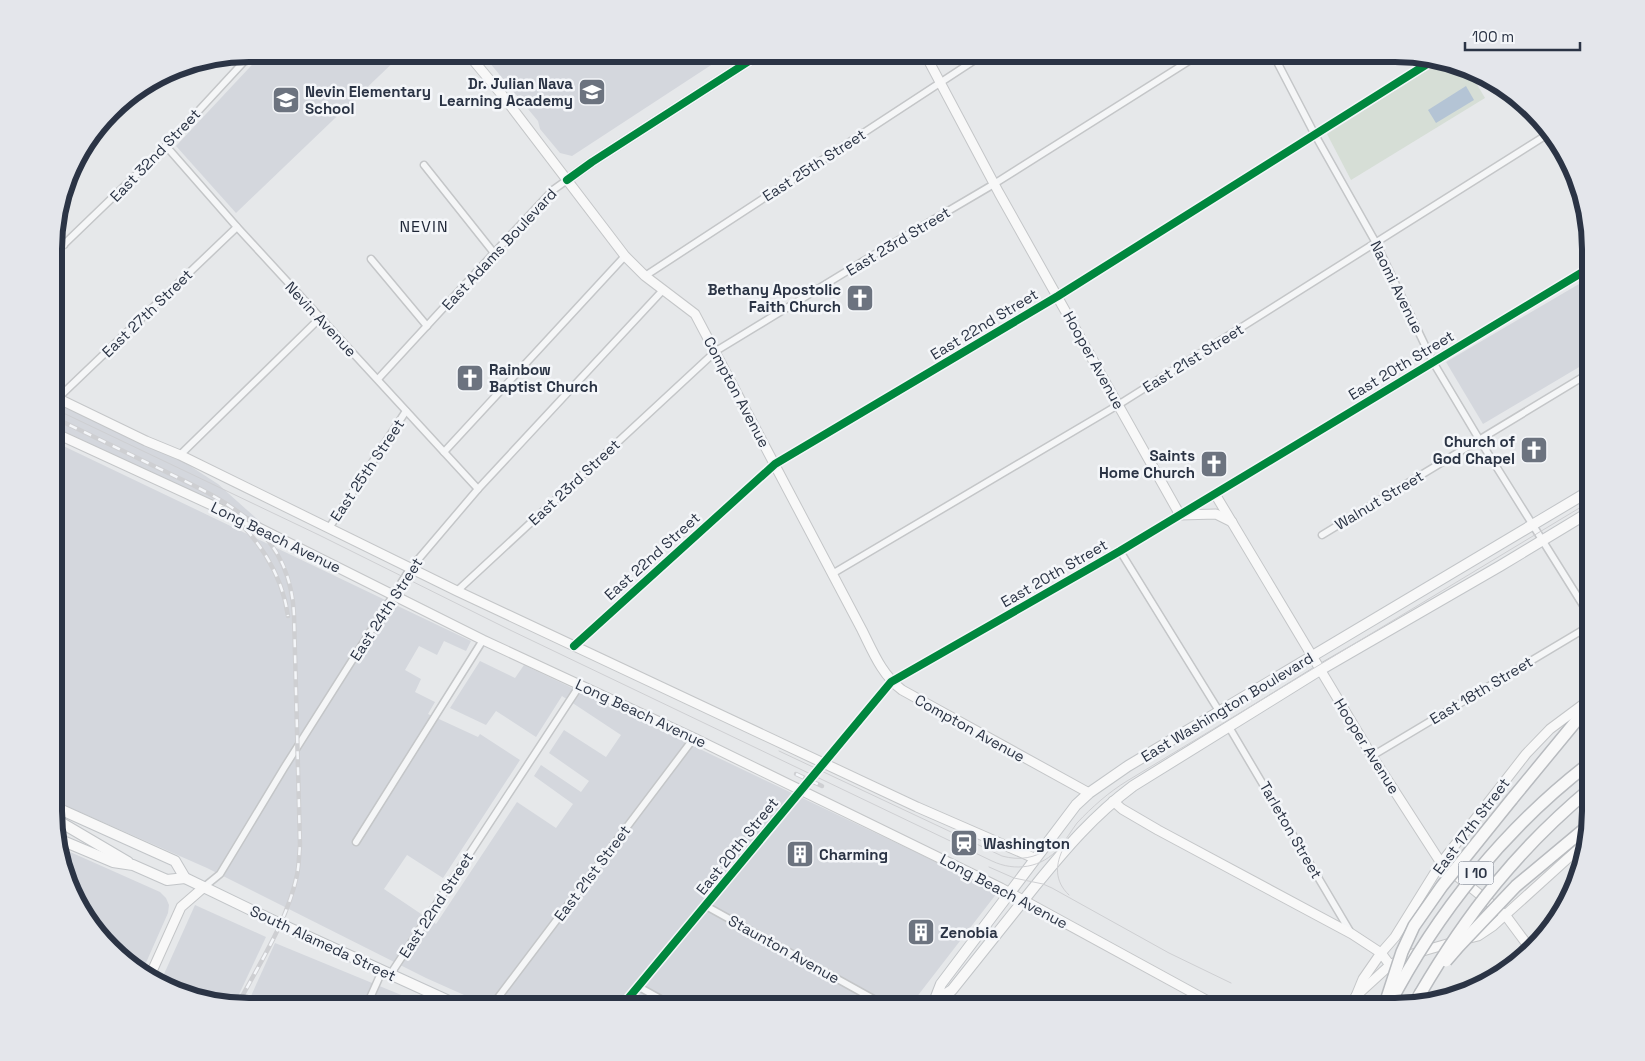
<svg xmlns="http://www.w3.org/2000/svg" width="1645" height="1061" font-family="'Space Grotesk',sans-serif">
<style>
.built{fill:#d4d7dd}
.green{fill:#d6ded6}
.water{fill:#b4c4d5}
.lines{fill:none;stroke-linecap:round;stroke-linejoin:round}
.street-casing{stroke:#c4c6c8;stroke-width:9}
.secondary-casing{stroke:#c4c6c8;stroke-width:11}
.primary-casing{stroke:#c2c5c8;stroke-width:12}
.highway-casing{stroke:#b8bbbf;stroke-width:14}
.street{stroke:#f5f6f7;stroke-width:6}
.secondary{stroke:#f8f8f8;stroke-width:9}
.primary{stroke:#f8f8f8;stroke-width:10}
.highway{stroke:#f8f8f8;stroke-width:11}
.tram{stroke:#cecfd2;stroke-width:1}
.rail-casing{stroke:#cecfd2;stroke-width:4.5}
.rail{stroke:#f4f6f9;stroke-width:2.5;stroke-dasharray:8;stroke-linecap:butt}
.highway-bridge-casing{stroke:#b8bbbf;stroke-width:14;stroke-linecap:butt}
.highway-bridge{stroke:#f8f8f8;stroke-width:11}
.cycleway-casing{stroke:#f4f6f9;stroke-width:11}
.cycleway{stroke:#00873e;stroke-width:8}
.labels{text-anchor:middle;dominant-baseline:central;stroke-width:5;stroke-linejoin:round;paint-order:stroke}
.shield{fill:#f4f6f9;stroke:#676e7b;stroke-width:1}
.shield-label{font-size:14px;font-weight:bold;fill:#2b3445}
.poi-label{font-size:15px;font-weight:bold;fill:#2b3445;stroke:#f4f6f9;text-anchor:start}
.street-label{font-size:15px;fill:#2b3445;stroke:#f4f6f9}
.neighbourhood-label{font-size:16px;letter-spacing:1px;fill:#1d2536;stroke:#f4f6f9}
.rim{fill:none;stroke:#2b3445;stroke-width:6}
</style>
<rect width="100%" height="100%" fill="#e6e8ea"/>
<!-- built -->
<g class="built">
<path d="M 262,54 L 402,54 L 236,213 L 176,146 Z"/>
<path d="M 494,54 L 728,54 L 572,156 L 560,153 L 540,129 L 538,121 L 489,62 Z"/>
<path d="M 1591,277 L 1591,360 L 1483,424 L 1446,362 Z"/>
<path d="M 55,401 L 187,464 L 218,484 L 267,528 L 55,427 Z"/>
<path d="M 55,442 L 471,641 L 466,651 L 444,641 L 437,655 L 419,646 L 405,670 L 421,679 L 415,692 L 435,702 L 428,714 L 478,737 L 480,734 L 520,760 L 443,878 L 407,855 L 384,889 L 436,924 L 517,802 L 556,828 L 573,804 L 534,776 L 541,765 L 581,792 L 589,781 L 549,753 L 564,730 L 606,757 L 621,735 L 562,696 L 536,737 L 496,711 L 486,725 L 450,708 L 480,661 L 515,678 L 524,665 L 997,891 L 997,893 L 909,1007 L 491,1007 L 426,978 L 207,868 L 55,801 Z"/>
<path d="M 59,847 L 160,892 L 166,898 L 169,905 L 168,913 L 141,974 L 98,931 L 89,913 L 75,889 Z"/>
<path d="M 195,905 L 266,937 L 234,1005 L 199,1000 L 160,983 Z"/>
<path d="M 275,943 L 411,999 L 428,1007 L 246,1007 Z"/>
</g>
<!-- green -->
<path class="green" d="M 1443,60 L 1469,71 L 1485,98 L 1351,180 L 1327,134 Z"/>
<!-- water -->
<path class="water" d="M 1466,86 L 1474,100 L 1436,123 L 1428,110 Z"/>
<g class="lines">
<!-- street casing -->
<g class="street-casing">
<g id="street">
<path d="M 1273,54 L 1314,133 L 1376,243 L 1433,362 L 1479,439 L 1591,618"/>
<path d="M 166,146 L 237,227 L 478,489"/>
<path d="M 424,165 L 494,253"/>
<path d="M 55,235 L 64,245"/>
<path d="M 55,253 L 166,146 L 251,54"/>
<path d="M 371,259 L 427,326"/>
<path d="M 645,276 L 984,54"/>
<path d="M 378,379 L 494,253 L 553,190 L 567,180"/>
<path d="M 58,398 L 237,227"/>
<path d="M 444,452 L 625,256"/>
<path d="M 180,455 L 320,318"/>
<path d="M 329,528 L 406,411"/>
<path d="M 1322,535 L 1591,372"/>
<path d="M 1120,551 L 1219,711"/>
<path d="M 832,574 L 1118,405 L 1548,134"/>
<path d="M 457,591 L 716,351 L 880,251 L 994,184 L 1200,54"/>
<path d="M 574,646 L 775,464 L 1058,296 L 1435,59"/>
<path d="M 1229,727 L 1351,933"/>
<path d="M 1372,756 L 1591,625"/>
<path d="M 356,842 L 483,640"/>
<path d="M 204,887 L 220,874 L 284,768 L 410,569 L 478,489 L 663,290"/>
<path d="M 706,906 L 888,1007"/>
<path d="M 390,975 L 580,685"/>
<path d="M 639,987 L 675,1007"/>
<path d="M 934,1002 L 944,1007"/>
<path d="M 366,1007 L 382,971"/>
<path d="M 491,1007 L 694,738"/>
<path d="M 621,1007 L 891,682 L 1120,551 L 1591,267"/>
</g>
</g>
<!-- secondary casing -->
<g class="secondary-casing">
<g id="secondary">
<path d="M 468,54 L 503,96 L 625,256 L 645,276 L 695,314 L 862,630 C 873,652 882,675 902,690 L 1089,793"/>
<path d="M 925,54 L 999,193 L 1180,515 L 1216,514 L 1232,522"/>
<path d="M 567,180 L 592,162 L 760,54"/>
<path d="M 55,397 L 146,441 L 180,455 L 457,591 L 917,807 L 1034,858"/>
<path d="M 55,433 L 231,514 L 483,640 L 694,738 L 1001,888 L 1219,1007"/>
<path d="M 1215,494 L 1372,756 L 1441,863 L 1506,916 L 1529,947"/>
<path d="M 1113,801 L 1122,809 L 1158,830 L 1352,934 L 1381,953 L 1390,965"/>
<path d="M 1466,939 L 1478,936 L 1493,926 L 1587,841"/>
<path d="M 149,978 L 181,907 L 204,887"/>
<path d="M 1356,996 L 1363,979 L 1381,953 L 1395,937 L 1441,863 L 1526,754 L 1550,729 L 1589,700"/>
<path d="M 1350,1007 L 1356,996 L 1390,965 L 1409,955 L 1454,942"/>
</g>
</g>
<!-- primary casing -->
<g class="primary-casing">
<g id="primary">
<path d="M 55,807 L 175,861 L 185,878 L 276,922 L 462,1007"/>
<path d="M 55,819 L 128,862"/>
<path d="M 56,838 L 113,862 L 133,865 L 167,880 L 185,878"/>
<path d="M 934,1002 L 952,990 C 979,956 1007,921 1035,886 C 1066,848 1093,816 1133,786 L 1320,670 L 1500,566 L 1591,511"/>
<path d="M 930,1007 L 934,1002 L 941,984 L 1076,805 L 1089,793 L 1128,766 L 1591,490"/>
</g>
</g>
<!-- highway casing -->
<g class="highway-casing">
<g id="highway">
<path d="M 1512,799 L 1591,703"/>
<path d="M 1414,1005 L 1420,994"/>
</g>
</g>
<!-- street -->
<use href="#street" class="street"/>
<!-- secondary -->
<use href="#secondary" class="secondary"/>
<!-- primary -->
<use href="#primary" class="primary"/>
<!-- highway -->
<use href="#highway" class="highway"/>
<!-- tram -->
<g class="tram">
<path d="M 55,409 L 319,535 L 510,630 L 992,861 C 1015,872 1042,868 1059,848 C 1066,840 1071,831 1077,823 C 1092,807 1109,792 1127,781 L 1591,501"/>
<path d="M 779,751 L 1002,856 C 1020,861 1035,858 1050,848"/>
<path d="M 1064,847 C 1055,864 1054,881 1069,895"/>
<path d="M 989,867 L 1014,878 L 1043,884 L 1052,888 L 1169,953 L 1231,983"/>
</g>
<!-- rail casing -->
<g class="rail-casing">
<g id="rail">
<path d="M 55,418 C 90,435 124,451 158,468 C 226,501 290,528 294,615 L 300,845 C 299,855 299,865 297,875 C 287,922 259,964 237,1006"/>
<path d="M 223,508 C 257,535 282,573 288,616"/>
<path d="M 796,774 L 822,786"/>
<path d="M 84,913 L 90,923"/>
</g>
</g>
<!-- rail -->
<use href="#rail" class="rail"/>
<!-- highway-bridge casing -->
<g class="highway-bridge-casing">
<g id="highway-bridge">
<path d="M 1446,961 L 1459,946 L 1516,886 L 1588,826"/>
<path d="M 1420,994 C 1468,912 1518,849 1591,788"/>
<path d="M 1387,998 L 1402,952 L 1414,926 L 1442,886 L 1512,799"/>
<path d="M 1388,1007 C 1437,912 1506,827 1591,762"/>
</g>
</g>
<!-- highway-bridge -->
<use href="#highway-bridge" class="highway-bridge"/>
<!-- cycleway casing -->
<g class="cycleway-casing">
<g id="cycleway">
<path d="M 567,180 L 592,162 L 760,54"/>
<path d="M 574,646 L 775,464 L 1058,296 L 1435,59"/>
<path d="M 621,1007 L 891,682 L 1120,551 L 1591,267"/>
</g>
</g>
<!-- cycleway -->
<use href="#cycleway" class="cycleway"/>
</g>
<!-- icons -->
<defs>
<g id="school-square" transform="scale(1.4375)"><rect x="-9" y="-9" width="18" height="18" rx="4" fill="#6c737f" stroke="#f4f6f9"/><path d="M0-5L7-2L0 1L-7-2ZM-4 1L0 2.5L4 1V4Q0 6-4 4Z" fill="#fff"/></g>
<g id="church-square" transform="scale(1.4375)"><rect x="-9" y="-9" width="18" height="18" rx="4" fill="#6c737f" stroke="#f4f6f9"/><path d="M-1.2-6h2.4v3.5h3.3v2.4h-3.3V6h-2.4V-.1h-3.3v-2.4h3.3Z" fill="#fff"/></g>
<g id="station-square" transform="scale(1.4375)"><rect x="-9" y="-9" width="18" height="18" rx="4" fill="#6c737f" stroke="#f4f6f9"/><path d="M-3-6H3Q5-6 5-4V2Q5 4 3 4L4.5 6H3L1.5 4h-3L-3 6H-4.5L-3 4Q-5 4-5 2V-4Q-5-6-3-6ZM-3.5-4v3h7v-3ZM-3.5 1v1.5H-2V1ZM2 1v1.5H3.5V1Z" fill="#fff"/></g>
<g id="building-square" transform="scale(1.4375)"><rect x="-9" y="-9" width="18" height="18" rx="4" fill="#6c737f" stroke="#f4f6f9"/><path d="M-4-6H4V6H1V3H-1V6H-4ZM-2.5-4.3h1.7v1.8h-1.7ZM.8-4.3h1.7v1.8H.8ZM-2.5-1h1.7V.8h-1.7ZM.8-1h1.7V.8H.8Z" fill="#fff"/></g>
</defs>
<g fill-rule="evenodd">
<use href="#school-square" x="592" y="92"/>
<use href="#school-square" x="286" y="100"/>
<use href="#church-square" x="860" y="298"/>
<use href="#church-square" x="470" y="378"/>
<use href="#church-square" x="1534" y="450"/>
<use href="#church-square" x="1214" y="464"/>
<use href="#station-square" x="964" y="843"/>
<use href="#building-square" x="800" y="854"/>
<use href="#building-square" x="921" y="932"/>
</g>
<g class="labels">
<!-- shield labels -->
<rect class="shield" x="1458.5" y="861.5" width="35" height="23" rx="4"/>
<g class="shield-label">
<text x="1476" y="873">I 10</text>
</g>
<!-- poi labels -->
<g class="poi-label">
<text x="573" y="83" text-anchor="end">Dr. Julian Nava<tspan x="573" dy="17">Learning Academy</tspan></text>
<text x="305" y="91">Nevin Elementary<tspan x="305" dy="17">School</tspan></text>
<text x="841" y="289" text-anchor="end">Bethany Apostolic<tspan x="841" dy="17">Faith Church</tspan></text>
<text x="489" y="369">Rainbow<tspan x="489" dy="17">Baptist Church</tspan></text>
<text x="1515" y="441" text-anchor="end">Church of<tspan x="1515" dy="17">God Chapel</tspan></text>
<text x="1195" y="455" text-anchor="end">Saints<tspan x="1195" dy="17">Home Church</tspan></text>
<text x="983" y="843">Washington</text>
<text x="819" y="854">Charming</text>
<text x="940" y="932">Zenobia</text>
</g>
<!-- street labels -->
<g class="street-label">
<text transform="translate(155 155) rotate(-46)">East 32nd Street</text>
<text transform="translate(814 165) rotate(-33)">East 25th Street</text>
<text transform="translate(898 241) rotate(-31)">East 23rd Street</text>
<text transform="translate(499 249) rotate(-47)">East Adams Boulevard</text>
<text transform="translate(1397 287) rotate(64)">Naomi Avenue</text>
<text transform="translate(147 313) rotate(-44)">East 27th Street</text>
<text transform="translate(321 319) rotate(47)">Nevin Avenue</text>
<text transform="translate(984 324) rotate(-31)">East 22nd Street</text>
<text transform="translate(1193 358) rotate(-32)">East 21st Street</text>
<text transform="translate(1094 360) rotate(61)">Hooper Avenue</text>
<text transform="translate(1401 365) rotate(-31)">East 20th Street</text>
<text transform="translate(737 392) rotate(62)">Compton Avenue</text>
<text transform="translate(367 470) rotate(-56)">East 25th Street</text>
<text transform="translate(574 482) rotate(-43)">East 23rd Street</text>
<text transform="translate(1379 500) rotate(-31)">Walnut Street</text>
<text transform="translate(276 537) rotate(26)">Long Beach Avenue</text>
<text transform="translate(652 556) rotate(-42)">East 22nd Street</text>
<text transform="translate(1054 573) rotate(-30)">East 20th Street</text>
<text transform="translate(386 609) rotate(-57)">East 24th Street</text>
<text transform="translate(1481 690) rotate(-31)">East 18th Street</text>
<text transform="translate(1227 707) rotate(-31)">East Washington Boulevard</text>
<text transform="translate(641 713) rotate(25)">Long Beach Avenue</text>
<text transform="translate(970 728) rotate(29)">Compton Avenue</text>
<text transform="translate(1367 746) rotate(58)">Hooper Avenue</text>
<text transform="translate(1471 826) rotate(-53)">East 17th Street</text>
<text transform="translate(1291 830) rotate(60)">Tarleton Street</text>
<text transform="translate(737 846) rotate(-51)">East 20th Street</text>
<text transform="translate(592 873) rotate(-53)">East 21st Street</text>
<text transform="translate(1004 891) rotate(28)">Long Beach Avenue</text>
<text transform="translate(436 905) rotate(-57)">East 22nd Street</text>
<text transform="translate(323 943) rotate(25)">South Alameda Street</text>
<text transform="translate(784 949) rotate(29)">Staunton Avenue</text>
</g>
<!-- neighbourhood labels -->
<g class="neighbourhood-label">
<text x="424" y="226">NEVIN</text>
</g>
</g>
<!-- crop -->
<path d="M0 0H1645V1061H0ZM249 62H1395A187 187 0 0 1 1582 249V811A187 187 0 0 1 1395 998H249A187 187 0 0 1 62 811V249A187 187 0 0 1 249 62Z" fill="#e4e6eb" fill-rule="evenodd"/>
<path class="rim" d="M249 62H1395A187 187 0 0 1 1582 249V811A187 187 0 0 1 1395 998H249A187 187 0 0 1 62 811V249A187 187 0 0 1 249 62Z"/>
<!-- scale -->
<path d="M1465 42v8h115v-8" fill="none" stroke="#2b3445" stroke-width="2.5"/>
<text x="1472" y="42" font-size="15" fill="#2b3445" stroke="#f4f6f9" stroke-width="4" paint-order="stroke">100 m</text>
</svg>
